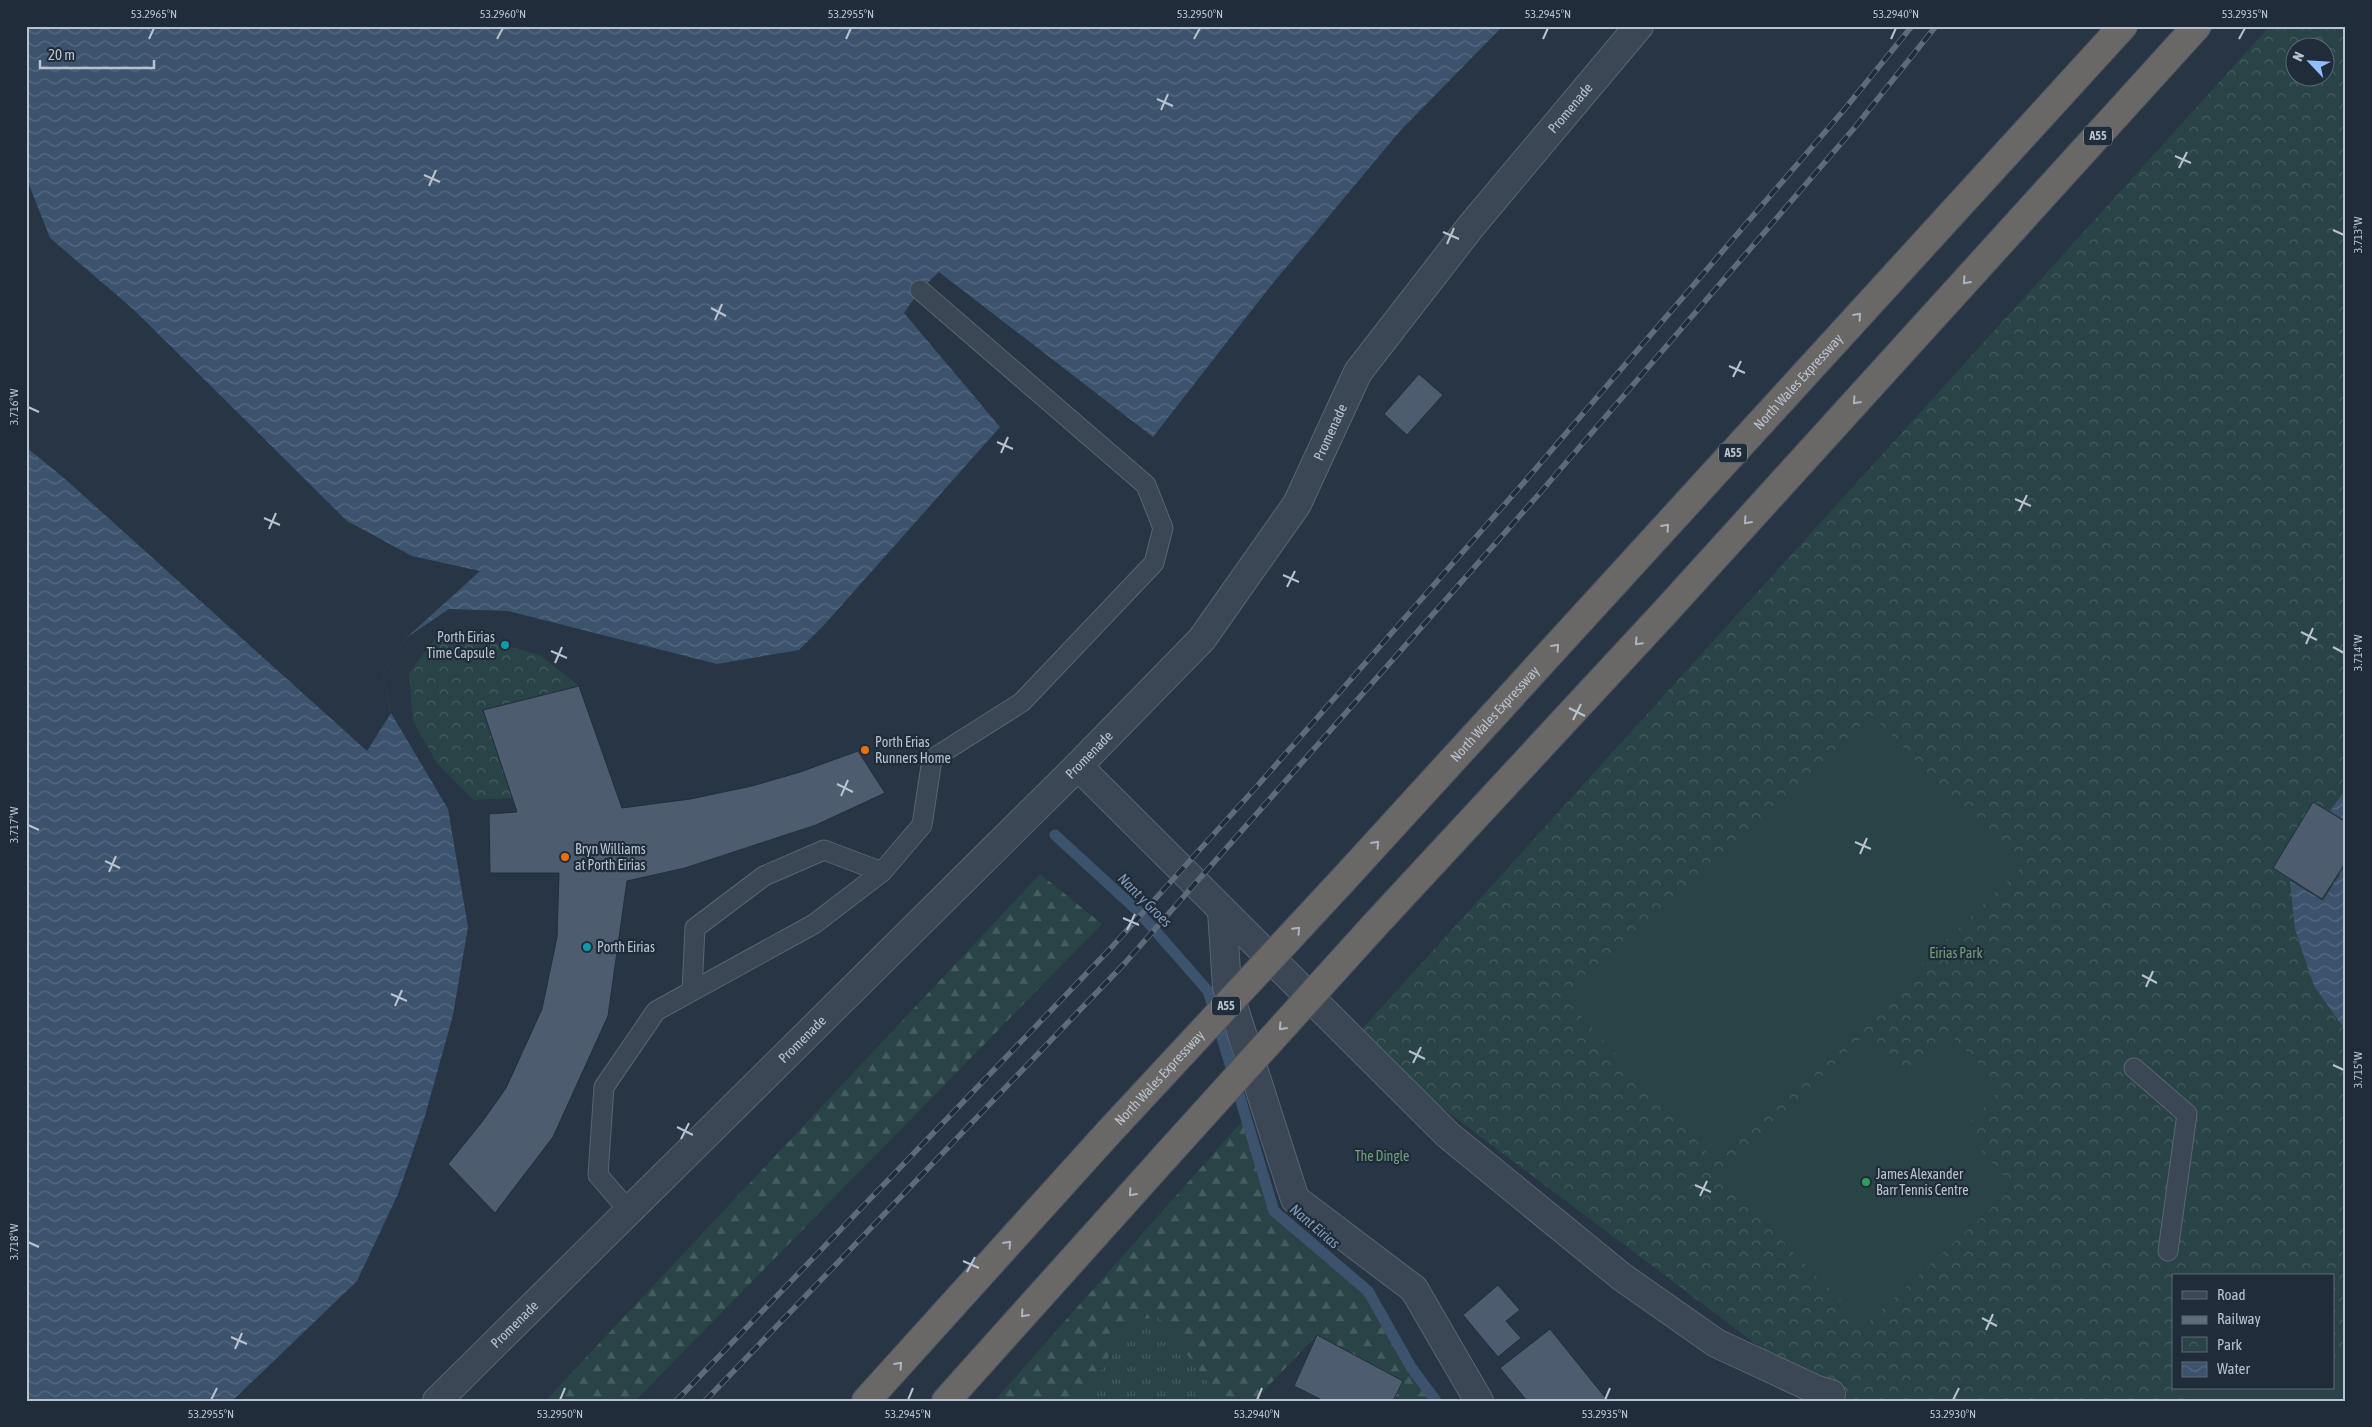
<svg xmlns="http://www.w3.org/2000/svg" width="2372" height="1427" font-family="'Asap Condensed',sans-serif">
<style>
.grass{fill:url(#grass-tufts)}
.forest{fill:url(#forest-firs)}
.park{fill:url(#park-crowns);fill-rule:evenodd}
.garden{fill:#294446}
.water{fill:url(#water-waves)}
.pier{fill:#273545}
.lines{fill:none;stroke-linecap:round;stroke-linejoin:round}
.stream{stroke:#3c536e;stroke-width:11}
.building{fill:#4d5c6e;stroke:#222e3c}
.service-casing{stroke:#5a6572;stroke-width:21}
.minor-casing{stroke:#5a6572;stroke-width:30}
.tertiary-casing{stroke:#5a6572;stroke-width:30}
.trunk-casing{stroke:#46525f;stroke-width:30}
.service{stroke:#3b4754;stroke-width:19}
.minor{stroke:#3b4754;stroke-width:28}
.tertiary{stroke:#3b4754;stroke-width:28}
.trunk{stroke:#6a6866;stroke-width:28}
.rail-casing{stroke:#5d6b7b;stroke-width:5.5}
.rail{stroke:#202c3a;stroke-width:4;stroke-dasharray:11;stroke-linecap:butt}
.trunk-bridge-casing{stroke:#46525f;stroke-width:30;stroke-linecap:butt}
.trunk-bridge{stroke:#6a6866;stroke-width:28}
.oneway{stroke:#adb4be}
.ticks{fill:none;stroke:#b9c2ce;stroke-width:2}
.culture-dot{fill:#0f9aa8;stroke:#202c3a;stroke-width:2}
.food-dot{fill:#e8710a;stroke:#202c3a;stroke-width:2}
.leisure-dot{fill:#2e9e5b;stroke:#202c3a;stroke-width:2}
.labels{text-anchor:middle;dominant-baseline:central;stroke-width:4.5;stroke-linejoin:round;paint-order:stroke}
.shield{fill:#202c3a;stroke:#8b95a2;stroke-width:1}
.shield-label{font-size:12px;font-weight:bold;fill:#b9c2ce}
.street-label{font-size:14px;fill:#b9c2ce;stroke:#202c3a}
.poi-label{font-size:14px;fill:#b9c2ce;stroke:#202c3a;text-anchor:start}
.park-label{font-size:14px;fill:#6f9f78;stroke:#202c3a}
.water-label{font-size:15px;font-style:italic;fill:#7f99b5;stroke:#202c3a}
.neatline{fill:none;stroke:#b9c2ce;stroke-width:2}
.ticks-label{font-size:12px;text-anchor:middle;fill:#b9c2ce}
</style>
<defs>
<pattern id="grass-tufts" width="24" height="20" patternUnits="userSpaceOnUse" patternTransform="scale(1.25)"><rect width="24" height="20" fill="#294446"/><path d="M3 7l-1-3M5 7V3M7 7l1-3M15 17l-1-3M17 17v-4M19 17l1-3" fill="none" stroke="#465d60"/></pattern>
<pattern id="forest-firs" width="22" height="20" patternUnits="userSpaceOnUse" patternTransform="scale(1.25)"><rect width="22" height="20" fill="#294446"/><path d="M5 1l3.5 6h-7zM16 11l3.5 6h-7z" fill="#465d60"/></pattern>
<pattern id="park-crowns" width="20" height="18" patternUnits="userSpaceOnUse" patternTransform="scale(1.25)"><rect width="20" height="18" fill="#294446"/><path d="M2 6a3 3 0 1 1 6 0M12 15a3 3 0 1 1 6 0" fill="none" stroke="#465d60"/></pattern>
<pattern id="water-waves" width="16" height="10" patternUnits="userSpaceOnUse" patternTransform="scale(1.25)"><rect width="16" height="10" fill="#3c536e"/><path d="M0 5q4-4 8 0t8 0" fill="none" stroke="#566a82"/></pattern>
</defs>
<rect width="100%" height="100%" fill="#273545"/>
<!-- grass -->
<path class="grass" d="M 1160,1317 L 1222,1401 L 1159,1401 L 1156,1398 L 1144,1401 L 1084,1401 L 1122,1332 L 1143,1318 Z"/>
<!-- forest -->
<g class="forest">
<path d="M 1040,874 L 1102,924 L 635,1401 L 545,1401 Z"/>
<path d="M 1245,1118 L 1274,1211 L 1368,1291 L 1411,1367 L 1436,1401 L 1393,1401 L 1403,1381 L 1317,1335 L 1254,1401 L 1222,1401 L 1159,1317 L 1143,1319 L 1122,1332 L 1084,1401 L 994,1401 Z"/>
</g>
<!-- park -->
<g class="park">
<path d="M 2270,26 L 2346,26 L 2346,1401 L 1823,1401 L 1817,1390 L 1352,1040 ZM 2294,48 L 2324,48 L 2324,78 L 2294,78 ZM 2173,1276 L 2333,1276 L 2333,1388 L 2173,1388 Z"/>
<path d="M 471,636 L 540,655 L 579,686 L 483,710 L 512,798 L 474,800 L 437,763 L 413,721 L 409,673 L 435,639 Z"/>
</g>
<!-- garden -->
<g class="garden">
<path d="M 1872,715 L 2020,869 L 1716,1162 L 1569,1003 Z"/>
<path d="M 1867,1033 L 1909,1073 L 1953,1037 L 2001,1088 L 1963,1131 L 2014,1187 L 1865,1325 L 1718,1176 Z"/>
<path d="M 2333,1358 L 2346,1364 L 2346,1401 L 2184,1401 L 2190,1388 L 2333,1388 Z"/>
</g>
<!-- water -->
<g class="water">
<path d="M 26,26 L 1503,26 L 1400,131 L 1269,288 L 1153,437 L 939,272 L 920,290 L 904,313 L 1000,427 L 825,624 L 799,650 L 717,664 L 508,611 L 449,609 L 406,638 L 383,673 L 391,713 L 448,809 L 468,927 L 453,1015 L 425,1116 L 398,1194 L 357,1281 L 232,1401 L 26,1401 Z"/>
<path d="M 2346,789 L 2346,821 L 2330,811 Z"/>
<path d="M 2346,865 L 2346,1031 L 2314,986 L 2295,929 L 2290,881 L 2323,901 Z"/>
</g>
<!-- pier -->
<path class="pier" d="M 26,177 L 50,238 L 133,309 L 347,521 L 412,556 L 480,571 L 406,638 L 383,673 L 391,713 L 367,751 L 64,478 L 26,447 Z"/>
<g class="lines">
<!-- stream -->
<path class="stream" d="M 1055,835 L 1138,911 L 1208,991 L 1274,1211 L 1368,1291 L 1411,1367 L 1436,1401"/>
</g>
<!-- building -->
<g class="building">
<path d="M 1419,374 L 1443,395 L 1407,435 L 1384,414 Z"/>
<path d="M 579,686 L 622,808 L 690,799 L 752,786 L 800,772 L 858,751 L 885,793 L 816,825 L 685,868 L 627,881 L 608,1016 L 553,1137 L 495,1213 L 448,1164 L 482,1122 L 506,1088 L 542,1009 L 557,937 L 559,873 L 490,873 L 489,814 L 517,812 L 483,710 Z"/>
<path d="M 2313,802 L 2346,822 L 2346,862 L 2322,899 L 2273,868 Z"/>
<path d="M 1498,1285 L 1520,1310 L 1506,1321 L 1521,1338 L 1498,1357 L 1463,1315 Z"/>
<path d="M 1550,1329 L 1608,1401 L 1527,1401 L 1500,1368 Z"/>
<path d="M 1317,1335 L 1403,1381 L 1393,1401 L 1324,1401 L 1294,1386 Z"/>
</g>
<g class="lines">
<!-- service casing -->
<g class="service-casing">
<g id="service">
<path d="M 692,991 L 695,928 L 764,876 L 824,850 L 882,872"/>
<path d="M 2134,1068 L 2187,1114 L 2168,1251"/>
<path d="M 629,1211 L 598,1175 L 604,1087 L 656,1011 L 814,924 L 882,872 L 922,825 L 932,759 L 1022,702 L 1154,563 L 1163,528 L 1146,485 L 920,290"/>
</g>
</g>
<!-- minor casing -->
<g class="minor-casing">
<g id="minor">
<path d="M 1078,766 L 1448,1135 L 1622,1277 L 1716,1343 L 1817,1390 L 1831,1394"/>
<path d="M 1222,911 L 1227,987 L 1295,1199 L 1414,1289 L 1479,1401"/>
</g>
</g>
<!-- tertiary casing -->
<g class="tertiary-casing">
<g id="tertiary">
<path id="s1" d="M 437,1401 L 1078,766 L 1202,639 L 1297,504 L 1358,372 L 1472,225 L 1639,26"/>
</g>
</g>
<!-- trunk casing -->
<g class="trunk-casing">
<g id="trunk">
<path id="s2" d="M 1343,880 L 2123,26"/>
<path d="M 1374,926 L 1666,611 L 2197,26"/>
<path d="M 866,1401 L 1109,1132"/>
<path d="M 946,1401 L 1165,1157"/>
</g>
</g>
<!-- service -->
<use href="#service" class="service"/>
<!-- minor -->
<use href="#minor" class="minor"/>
<!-- tertiary -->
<use href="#tertiary" class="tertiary"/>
<!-- trunk -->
<use href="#trunk" class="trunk"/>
<!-- rail casing -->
<g class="rail-casing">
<g id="rail">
<path d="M 676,1401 L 1110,949 L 1259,784 L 1526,480 L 1843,111 L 1912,26"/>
<path d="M 705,1401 L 1125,963 L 1539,494 L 1856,126 L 1936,26"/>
</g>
</g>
<!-- rail -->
<use href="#rail" class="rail"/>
<!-- trunk-bridge casing -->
<g class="trunk-bridge-casing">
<g id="trunk-bridge">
<path id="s3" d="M 1109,1132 L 1343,880"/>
<path d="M 1165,1157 L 1374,926"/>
</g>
</g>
<!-- trunk-bridge -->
<use href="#trunk-bridge" class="trunk-bridge"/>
</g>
<!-- one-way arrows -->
<defs><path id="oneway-chevron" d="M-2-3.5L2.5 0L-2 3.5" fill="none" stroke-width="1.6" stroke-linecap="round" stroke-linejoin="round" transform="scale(1.25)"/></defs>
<g class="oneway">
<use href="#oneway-chevron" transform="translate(1966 281) rotate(132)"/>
<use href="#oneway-chevron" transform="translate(1858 316) rotate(-48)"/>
<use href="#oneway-chevron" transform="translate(1856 401) rotate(132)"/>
<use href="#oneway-chevron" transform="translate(1747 521) rotate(132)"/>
<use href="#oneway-chevron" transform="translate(1666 527) rotate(-48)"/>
<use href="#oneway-chevron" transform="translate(1638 642) rotate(133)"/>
<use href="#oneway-chevron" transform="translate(1556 647) rotate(-48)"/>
<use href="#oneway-chevron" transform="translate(1376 844) rotate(-48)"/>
<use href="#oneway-chevron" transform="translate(1297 930) rotate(-47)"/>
<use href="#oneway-chevron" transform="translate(1282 1027) rotate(132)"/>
<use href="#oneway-chevron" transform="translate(1132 1193) rotate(132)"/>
<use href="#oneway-chevron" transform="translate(1008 1244) rotate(-48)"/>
<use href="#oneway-chevron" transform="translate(1024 1314) rotate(132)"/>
<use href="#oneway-chevron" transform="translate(899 1365) rotate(-48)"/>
</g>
<!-- ticks -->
<path class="ticks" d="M 149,39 L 154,28M 497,39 L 503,28M 846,39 L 851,28M 1194,39 L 1200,28M 1543,39 L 1548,28M 1891,39 L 1896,28M 2239,39 L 2245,28M 1157,99 L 1173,106M 1161,110 L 1168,94M 2175,156 L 2191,163M 2179,168 L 2187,152M 424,175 L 440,182M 429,186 L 436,170M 2333,230 L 2344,235M 1443,232 L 1459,239M 1447,244 L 1454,228M 711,308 L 726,316M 715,320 L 722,304M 1729,366 L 1745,373M 1733,377 L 1741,361M 28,407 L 39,412M 997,442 L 1013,449M 1001,453 L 1008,437M 2015,499 L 2031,506M 2019,511 L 2027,495M 264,518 L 280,525M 269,529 L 276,513M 1283,575 L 1299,582M 1287,587 L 1295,571M 2301,632 L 2317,640M 2306,644 L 2313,628M 2333,647 L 2344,653M 551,651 L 567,658M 555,663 L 562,647M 1569,708 L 1585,716M 1573,720 L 1581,704M 837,784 L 853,792M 841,796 L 848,780M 28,825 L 39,830M 1855,842 L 1871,849M 1860,854 L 1867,838M 105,861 L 120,868M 109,872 L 116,856M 1123,918 L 1139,925M 1127,930 L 1135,914M 2142,975 L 2157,983M 2146,987 L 2153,971M 391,994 L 407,1001M 395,1006 L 402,990M 1409,1051 L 1425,1059M 1413,1063 L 1421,1047M 2333,1065 L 2344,1070M 677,1127 L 693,1135M 681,1139 L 689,1123M 1695,1185 L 1711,1192M 1700,1196 L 1707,1181M 28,1242 L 39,1247M 963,1261 L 979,1268M 967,1272 L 975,1257M 1982,1318 L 1997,1326M 1986,1330 L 1993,1314M 231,1337 L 247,1344M 235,1349 L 242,1333M 211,1400 L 217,1388M 560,1400 L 565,1388M 908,1400 L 913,1388M 1257,1400 L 1262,1388M 1605,1400 L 1610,1388M 1953,1400 L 1959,1388"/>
<!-- markers -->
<g class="culture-dot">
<circle cx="505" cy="645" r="5"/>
<circle cx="587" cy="947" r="5"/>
</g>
<g class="food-dot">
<circle cx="865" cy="750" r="5"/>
<circle cx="565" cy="857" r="5"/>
</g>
<circle class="leisure-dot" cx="1866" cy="1182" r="5"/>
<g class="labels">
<!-- shield labels -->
<g class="shield">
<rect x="2084" y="126.5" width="28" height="19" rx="4"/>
<rect x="1719" y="443.5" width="28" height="19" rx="4"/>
<rect x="1212" y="996.5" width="28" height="19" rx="4"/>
</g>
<g class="shield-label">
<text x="2098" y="136">A55</text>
<text x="1733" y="453">A55</text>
<text x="1226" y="1006">A55</text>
</g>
<!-- street labels -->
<g class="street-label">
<text stroke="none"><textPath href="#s1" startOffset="1729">Promenade</textPath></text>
<text stroke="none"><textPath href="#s2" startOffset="675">North Wales Expressway</textPath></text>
<text stroke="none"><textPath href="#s1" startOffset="1324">Promenade</textPath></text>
<text stroke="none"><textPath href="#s2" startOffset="225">North Wales Expressway</textPath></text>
<text stroke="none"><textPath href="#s1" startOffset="918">Promenade</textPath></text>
<text stroke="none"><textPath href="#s1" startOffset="514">Promenade</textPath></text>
<text stroke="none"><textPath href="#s3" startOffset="74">North Wales Expressway</textPath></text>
<text stroke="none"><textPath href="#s1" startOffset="109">Promenade</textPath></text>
</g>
<!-- poi labels -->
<g class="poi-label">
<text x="495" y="637" text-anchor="end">Porth Eirias<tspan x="495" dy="16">Time Capsule</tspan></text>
<text x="875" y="742">Porth Erias<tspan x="875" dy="16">Runners Home</tspan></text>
<text x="575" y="849">Bryn Williams<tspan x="575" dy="16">at Porth Eirias</tspan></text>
<text x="597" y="947">Porth Eirias</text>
<text x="1876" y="1174">James Alexander<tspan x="1876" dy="16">Barr Tennis Centre</tspan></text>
</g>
<!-- park labels -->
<g class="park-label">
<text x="1956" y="953">Eirias Park</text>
<text x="1382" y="1156">The Dingle</text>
</g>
<!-- water labels -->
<g class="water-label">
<text transform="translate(1145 900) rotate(45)">Nant y Groes</text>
<text transform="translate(1315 1226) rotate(40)">Nant Eirias</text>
</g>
</g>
<!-- border -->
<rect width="2372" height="1427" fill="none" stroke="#202c3a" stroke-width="55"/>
<!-- legend -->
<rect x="2172" y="1274" width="162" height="115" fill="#202c3a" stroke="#5d6875"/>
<rect x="2182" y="1291" width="25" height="8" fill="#3b4754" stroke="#5d6875"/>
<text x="2217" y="1300" font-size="15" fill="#b9c2ce">Road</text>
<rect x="2182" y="1316" width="25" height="8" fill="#5d6b7b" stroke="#5d6875"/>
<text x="2217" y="1324" font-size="15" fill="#b9c2ce">Railway</text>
<rect x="2182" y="1337" width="25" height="15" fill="url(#park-crowns)" stroke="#5d6875"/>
<text x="2217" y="1350" font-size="15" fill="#b9c2ce">Park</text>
<rect x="2182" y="1362" width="25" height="15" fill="url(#water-waves)" stroke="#5d6875"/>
<text x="2217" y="1374" font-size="15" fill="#b9c2ce">Water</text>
<!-- north arrow -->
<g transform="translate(2310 62) rotate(295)"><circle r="24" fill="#202c3a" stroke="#5d6875"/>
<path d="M0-4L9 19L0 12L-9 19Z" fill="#90bffc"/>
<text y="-8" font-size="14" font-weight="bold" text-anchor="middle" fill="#b9c2ce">N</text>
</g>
<!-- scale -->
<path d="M40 60v8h114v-8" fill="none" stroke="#b9c2ce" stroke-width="2.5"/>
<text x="48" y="60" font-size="15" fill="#b9c2ce" stroke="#202c3a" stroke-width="4" paint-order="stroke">20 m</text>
<rect x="28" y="28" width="2316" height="1372" class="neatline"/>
<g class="ticks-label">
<text x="154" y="18">53.2965°N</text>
<text x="503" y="18">53.2960°N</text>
<text x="851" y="18">53.2955°N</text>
<text x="1200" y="18">53.2950°N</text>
<text x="1548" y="18">53.2945°N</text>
<text x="1896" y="18">53.2940°N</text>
<text x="2245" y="18">53.2935°N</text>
<text transform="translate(2358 235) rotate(-90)" y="4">3.713°W</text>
<text transform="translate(14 407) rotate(-90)" y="4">3.716°W</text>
<text transform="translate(2358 653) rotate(-90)" y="4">3.714°W</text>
<text transform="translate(14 825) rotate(-90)" y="4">3.717°W</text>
<text transform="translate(2358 1070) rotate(-90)" y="4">3.715°W</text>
<text transform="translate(14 1242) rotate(-90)" y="4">3.718°W</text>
<text x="211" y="1418">53.2955°N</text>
<text x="560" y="1418">53.2950°N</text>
<text x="908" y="1418">53.2945°N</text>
<text x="1257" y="1418">53.2940°N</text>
<text x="1605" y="1418">53.2935°N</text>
<text x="1953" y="1418">53.2930°N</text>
</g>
</svg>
